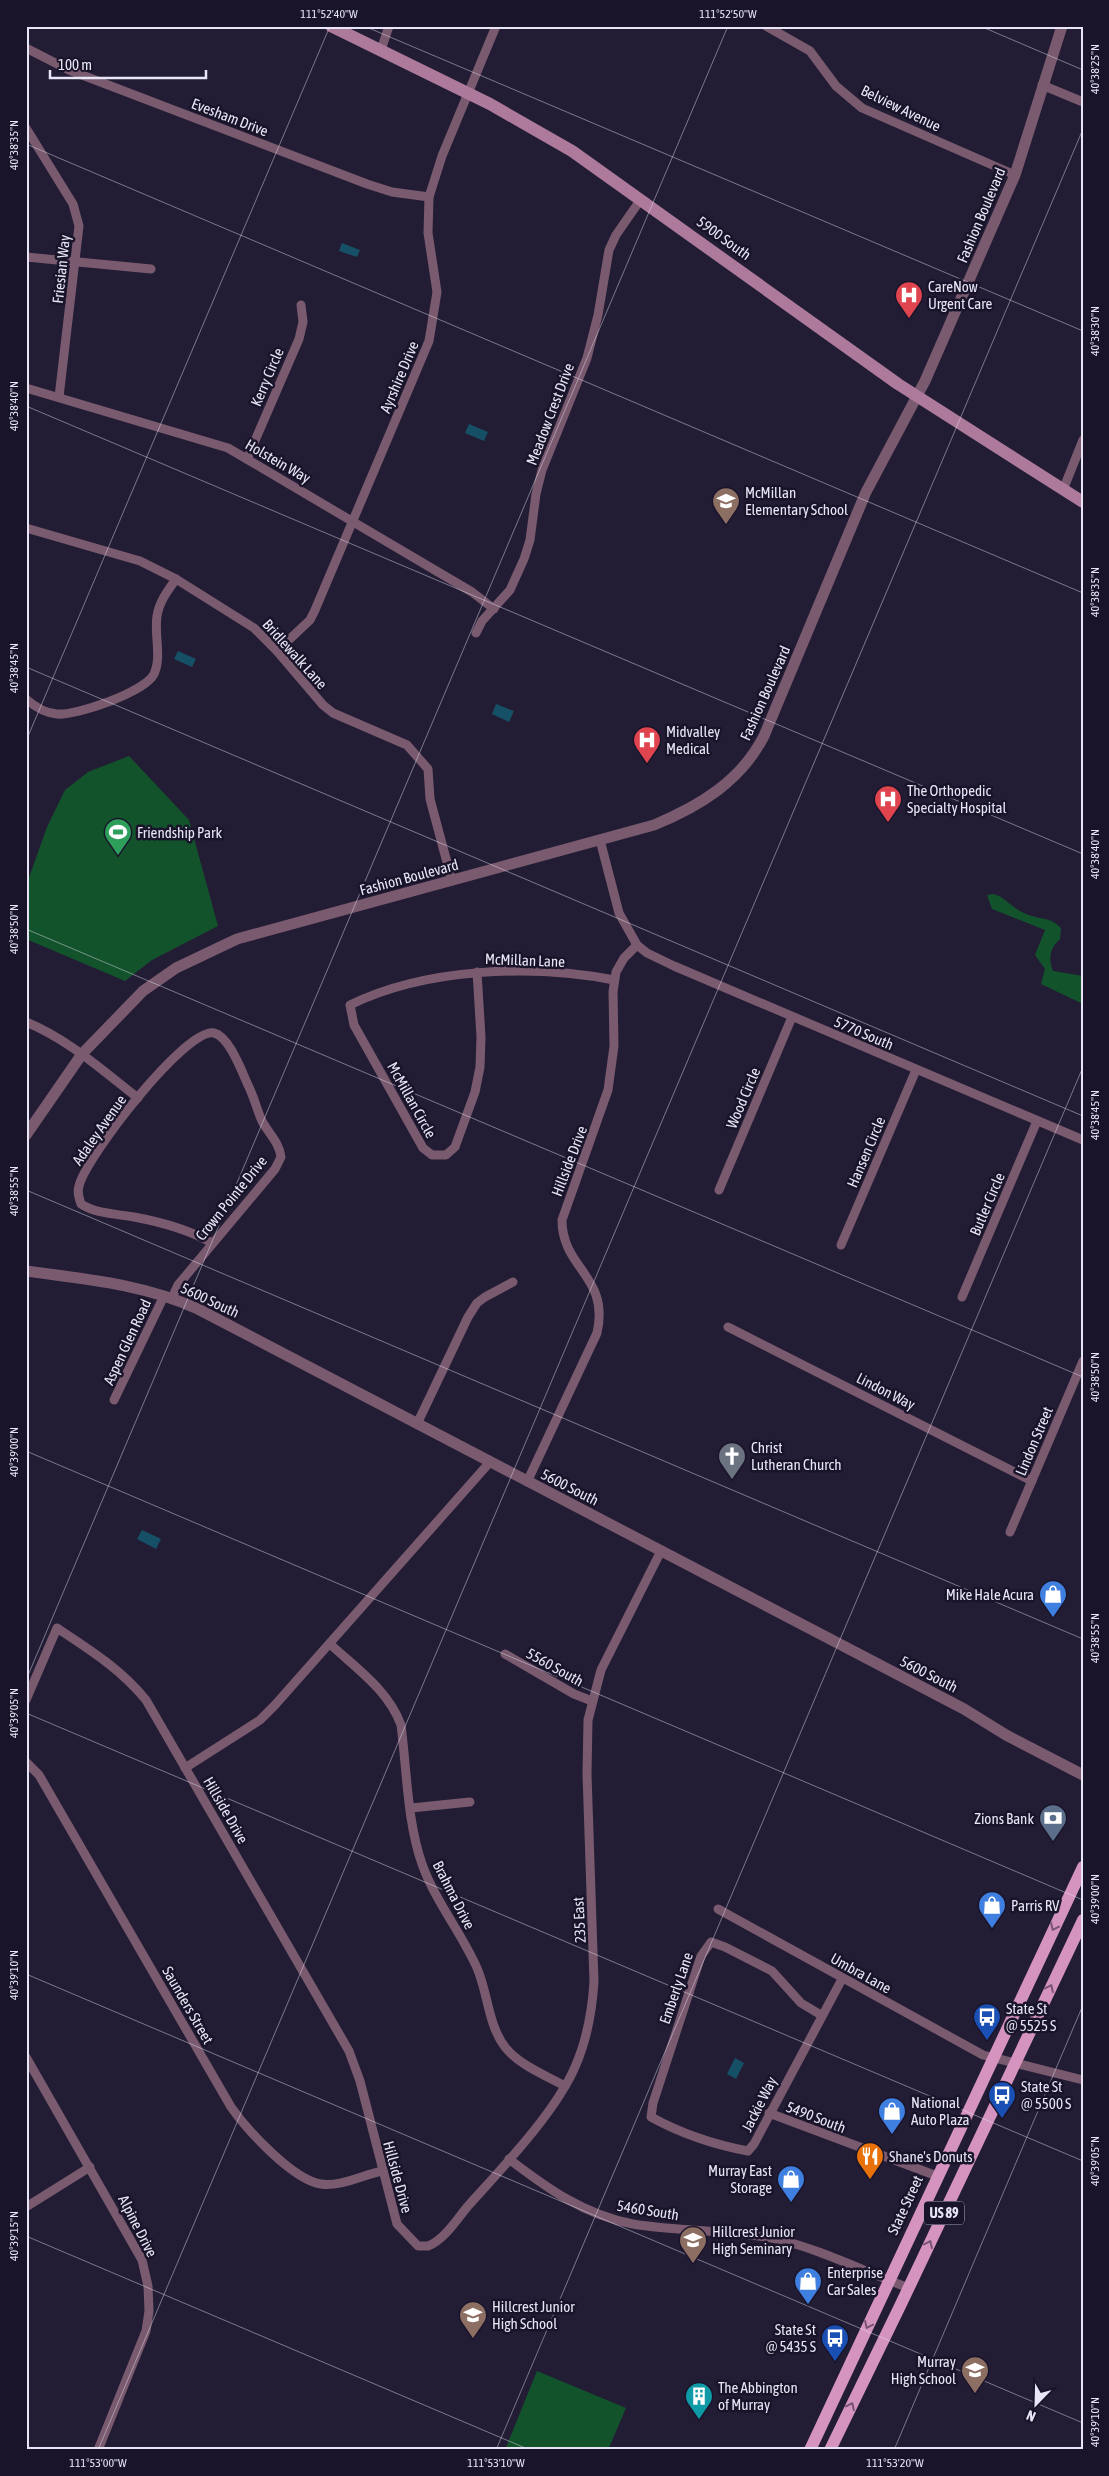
<svg xmlns="http://www.w3.org/2000/svg" width="1109" height="2476" font-family="'Asap Condensed',sans-serif">
<style>
.green{fill:#13532c}
.water{fill:#155066}
.lines{fill:none;stroke-linecap:round;stroke-linejoin:round}
.minor{stroke:#7a5a6f;stroke-width:9}
.tertiary{stroke:#7a5a6f;stroke-width:11}
.secondary{stroke:#ad7a9c;stroke-width:12}
.primary{stroke:#d593bf;stroke-width:12}
.oneway{stroke:#775474}
.ticks{fill:none;stroke:#e8e6f6;stroke-width:1;stroke-opacity:0.45}
.labels{text-anchor:middle;dominant-baseline:central;stroke-width:5;stroke-linejoin:round;paint-order:stroke}
.shield{fill:#19142a;stroke:#aaa7b9;stroke-width:1}
.shield-label{font-size:14px;font-weight:bold;fill:#e8e6f6}
.street-label{font-size:15px;fill:#e8e6f6;stroke:#19142a}
.poi-label{font-size:15px;fill:#e8e6f6;stroke:#19142a;text-anchor:start}
.neatline{fill:none;stroke:#e8e6f6;stroke-width:2}
.ticks-label{font-size:12px;text-anchor:middle;fill:#e8e6f6}
</style>
<rect width="100%" height="100%" fill="#221d34"/>
<!-- green -->
<g class="green">
<path d="M 129,756 L 189,820 L 218,926 L 152,960 L 125,981 L 26,939 L 26,886 L 47,827 L 65,790 L 88,772 Z"/>
<path d="M 994,894 C 1006,898 1012,908 1024,913 C 1038,920 1050,916 1061,928 L 1060,939 C 1050,948 1048,958 1053,971 L 1083,976 L 1083,1004 L 1041,984 L 1045,969 L 1035,955 L 1045,930 L 992,909 L 987,895 Z"/>
<path d="M 537,2371 L 626,2408 L 608,2450 L 505,2450 Z"/>
</g>
<!-- water -->
<g class="water">
<path d="M 342,243 L 360,250 L 357,257 L 339,251 Z"/>
<path d="M 469,424 L 488,432 L 484,441 L 465,433 Z"/>
<path d="M 178,651 L 196,659 L 192,667 L 174,659 Z"/>
<path d="M 496,704 L 514,711 L 509,722 L 492,714 Z"/>
<path d="M 142,1530 L 161,1539 L 156,1549 L 137,1539 Z"/>
<path d="M 735,2058 L 744,2063 L 736,2079 L 727,2074 Z"/>
</g>
<g class="lines">
<!-- minor -->
<g class="minor">
<path d="M 766,26 L 810,51 L 836,86 L 862,108 L 1015,175"/>
<path d="M 26,48 L 69,70 L 367,184 L 392,192 L 429,197"/>
<path d="M 381,50 L 389,26"/>
<path d="M 1042,85 L 1083,102"/>
<path d="M 26,128 L 73,204 L 79,226 L 59,397"/>
<path d="M 26,257 L 151,269"/>
<path d="M 26,388 L 228,448 L 472,592 L 494,609"/>
<path d="M 247,459 L 299,339 L 303,322 L 301,305"/>
<path d="M 1063,490 L 1083,440"/>
<path d="M 26,528 L 140,561 L 176,579 L 254,628 L 277,651 L 323,705 L 333,713 L 407,745 L 428,769 L 430,799 L 452,881"/>
<path d="M 476,633 L 482,621 L 510,590 L 524,559 L 530,540 L 536,494 L 542,470 L 587,358 L 598,315 L 609,250 L 616,235 L 641,199"/>
<path d="M 277,651 L 310,620 L 315,610 L 429,341 L 437,292 L 428,233 L 429,197 L 442,156 L 496,26"/>
<path d="M 26,699 C 35,707 45,713 57,714 C 76,716 145,692 154,674 C 162,657 154,635 157,616 C 159,602 168,590 176,579"/>
<path d="M 637,945 L 647,953 L 674,966 L 1083,1140"/>
<path d="M 477,972 L 481,1037 L 480,1067 L 475,1092 L 455,1147 L 446,1155 L 432,1155 L 423,1148 L 354,1025 L 350,1005 C 425,968 532,964 614,980"/>
<path d="M 26,1022 C 68,1039 103,1071 138,1098"/>
<path d="M 719,1190 L 792,1017"/>
<path d="M 841,1245 L 916,1070"/>
<path d="M 962,1297 L 1037,1121"/>
<path d="M 172,1298 L 178,1285 L 275,1169 L 281,1157 C 279,1142 269,1134 262,1121 C 257,1110 254,1097 248,1085 C 242,1072 229,1036 214,1033 C 186,1027 85,1158 79,1186 C 77,1192 79,1198 81,1204 C 96,1214 117,1214 134,1217 C 161,1222 188,1229 212,1243"/>
<path d="M 728,1327 L 1032,1481"/>
<path d="M 114,1400 L 164,1296"/>
<path d="M 417,1424 L 468,1317 L 477,1303 L 485,1297 L 513,1282"/>
<path d="M 527,1482 L 597,1333 C 610,1276 562,1269 562,1220 L 608,1090 L 614,1046 L 613,992 L 616,972 L 624,958 L 637,945 L 619,913 L 600,840"/>
<path d="M 1010,1532 L 1083,1361"/>
<path d="M 330,1644 C 357,1669 388,1690 401,1725 C 407,1771 407,1821 422,1864 C 435,1901 461,1932 477,1968 C 488,1993 488,2025 505,2047 C 519,2065 545,2075 565,2086"/>
<path d="M 505,1654 L 574,1694 L 592,1701"/>
<path d="M 26,1700 L 57,1628 C 89,1649 122,1670 146,1700 L 349,2051 L 360,2081 L 397,2224 L 418,2246 L 428,2246 C 444,2240 457,2219 468,2206 C 502,2168 555,2113 575,2067 C 587,2040 592,2012 594,1982 L 587,1774 L 588,1720 L 601,1670 L 661,1551"/>
<path d="M 26,1762 L 39,1775 L 231,2107 C 247,2130 293,2180 321,2184 C 340,2187 363,2175 382,2171"/>
<path d="M 185,1768 L 260,1720 L 275,1705 L 490,1462"/>
<path d="M 411,1808 L 470,1802"/>
<path d="M 718,1909 L 983,2055 L 1083,2080"/>
<path d="M 821,2015 L 801,2003 L 772,1971 L 725,1947 L 711,1942 L 701,1956 L 653,2103 L 651,2117 C 680,2133 716,2145 748,2151 L 754,2144 L 842,1979"/>
<path d="M 26,2057 L 142,2260 L 148,2286 L 149,2311 L 146,2331 L 98,2450"/>
<path d="M 769,2113 L 937,2176"/>
<path d="M 509,2159 C 547,2188 584,2215 633,2224 C 680,2232 730,2229 777,2239 C 822,2250 865,2272 909,2288"/>
<path d="M 26,2207 L 90,2167"/>
</g>
<!-- tertiary -->
<g class="tertiary">
<path d="M 26,1135 L 82,1054 L 143,991 L 176,968 L 237,939 L 654,825 C 700,806 741,781 764,736 L 866,492 L 925,381 L 1015,175 L 1062,26"/>
<path d="M 26,1271 C 85,1279 144,1284 198,1309 L 964,1709 L 1006,1735 L 1083,1775"/>
</g>
<!-- secondary -->
<path class="secondary" d="M 331,26 L 490,104 L 572,151 L 898,384 L 1083,502"/>
<!-- primary -->
<g class="primary">
<path d="M 810,2450 L 1083,1867"/>
<path d="M 830,2450 L 901,2304 L 1083,1920"/>
</g>
</g>
<!-- one-way arrows -->
<defs><path id="oneway-chevron" d="M-2-3.5L2.5 0L-2 3.5" fill="none" stroke-width="1.6" stroke-linecap="round" stroke-linejoin="round" transform="scale(1.25)"/></defs>
<g class="oneway">
<use href="#oneway-chevron" transform="translate(1054 1927) rotate(115)"/>
<use href="#oneway-chevron" transform="translate(1050 1988) rotate(-65)"/>
<use href="#oneway-chevron" transform="translate(929 2244) rotate(-65)"/>
<use href="#oneway-chevron" transform="translate(868 2325) rotate(115)"/>
<use href="#oneway-chevron" transform="translate(851 2406) rotate(-64)"/>
</g>
<!-- ticks -->
<path class="ticks" d="M 364,26 L 1083,331M 980,26 L 1083,70M 26,144 L 1083,593M 26,406 L 1083,854M 26,667 L 1083,1116M 26,741 L 330,26M 26,929 L 1083,1377M 26,1190 L 1083,1639M 26,1451 L 1083,1900M 26,1680 L 728,26M 26,1713 L 1083,2161M 26,1974 L 1083,2423M 26,2236 L 530,2450M 98,2450 L 1083,129M 496,2450 L 1083,1067M 894,2450 L 1083,2005"/>
<!-- icons -->
<defs>
<g id="hospital-pin" transform="scale(1.4375)"><path d="M0 17L-7.5 6A9.5 9.5 0 1 1 7.5 6Z" fill="#e0444e" stroke="#19142a"/><path d="M-5-5h3v3.5h4V-5h3V5h-3V1.5h-4V5h-3Z" fill="#fff"/></g>
<g id="school-pin" transform="scale(1.4375)"><path d="M0 17L-7.5 6A9.5 9.5 0 1 1 7.5 6Z" fill="#8d6e63" stroke="#19142a"/><path d="M0-5L7-2L0 1L-7-2ZM-4 1L0 2.5L4 1V4Q0 6-4 4Z" fill="#fff"/></g>
<g id="stadium-pin" transform="scale(1.4375)"><path d="M0 17L-7.5 6A9.5 9.5 0 1 1 7.5 6Z" fill="#2e9e5b" stroke="#19142a"/><path d="M0-5a6.5 5 0 1 0 0 10a6.5 5 0 1 0 0-10ZM-3.5-1.8h7v3.6h-7Z" fill="#fff"/></g>
<g id="church-pin" transform="scale(1.4375)"><path d="M0 17L-7.5 6A9.5 9.5 0 1 1 7.5 6Z" fill="#6b7280" stroke="#19142a"/><path d="M-1.2-6h2.4v3.5h3.3v2.4h-3.3V6h-2.4V-.1h-3.3v-2.4h3.3Z" fill="#fff"/></g>
<g id="shop-pin" transform="scale(1.4375)"><path d="M0 17L-7.5 6A9.5 9.5 0 1 1 7.5 6Z" fill="#3f7fe0" stroke="#19142a"/><path d="M-5-2.5h2.3a2.7 3.5 0 0 1 5.4 0H5L5.5 6h-11ZM-1.5-2.5h3a1.5 2.3 0 0 0-3 0Z" fill="#fff"/></g>
<g id="bank-pin" transform="scale(1.4375)"><path d="M0 17L-7.5 6A9.5 9.5 0 1 1 7.5 6Z" fill="#5c6f8a" stroke="#19142a"/><path d="M-6-4H6V4H-6ZM0-2.3a2.3 2.3 0 1 0 0 4.6a2.3 2.3 0 1 0 0-4.6Z" fill="#fff"/></g>
<g id="bus-pin" transform="scale(1.4375)"><path d="M0 17L-7.5 6A9.5 9.5 0 1 1 7.5 6Z" fill="#1a4fb4" stroke="#19142a"/><path d="M-5-6H5V4H4V6H2V4H-2V6H-4V4H-5ZM-3.5-4V0h7V-4ZM-3.5 1.2v1.5H-2V1.2ZM2 1.2v1.5H3.5V1.2Z" fill="#fff"/></g>
<g id="restaurant-pin" transform="scale(1.4375)"><path d="M0 17L-7.5 6A9.5 9.5 0 1 1 7.5 6Z" fill="#e8710a" stroke="#19142a"/><path d="M-5-6h1v4h1v-4h1v4h1v-4h1v5L-1.5 .5V6h-2V.5L-5-1ZM5-6V6H3V1.5H1.5Q1.5-4 5-6Z" fill="#fff"/></g>
<g id="building-pin" transform="scale(1.4375)"><path d="M0 17L-7.5 6A9.5 9.5 0 1 1 7.5 6Z" fill="#0f9aa8" stroke="#19142a"/><path d="M-4-6H4V6H1V3H-1V6H-4ZM-2.5-4.3h1.7v1.8h-1.7ZM.8-4.3h1.7v1.8H.8ZM-2.5-1h1.7V.8h-1.7ZM.8-1h1.7V.8H.8Z" fill="#fff"/></g>
</defs>
<g fill-rule="evenodd">
<use href="#hospital-pin" x="909" y="295"/>
<use href="#school-pin" x="726" y="501"/>
<use href="#hospital-pin" x="647" y="740"/>
<use href="#hospital-pin" x="888" y="799"/>
<use href="#stadium-pin" x="118" y="832"/>
<use href="#church-pin" x="732" y="1456"/>
<use href="#shop-pin" x="1053" y="1594"/>
<use href="#bank-pin" x="1053" y="1818"/>
<use href="#shop-pin" x="992" y="1905"/>
<use href="#bus-pin" x="987" y="2017"/>
<use href="#bus-pin" x="1002" y="2095"/>
<use href="#shop-pin" x="892" y="2111"/>
<use href="#restaurant-pin" x="870" y="2156"/>
<use href="#shop-pin" x="791" y="2179"/>
<use href="#school-pin" x="693" y="2240"/>
<use href="#shop-pin" x="808" y="2281"/>
<use href="#school-pin" x="473" y="2315"/>
<use href="#bus-pin" x="835" y="2338"/>
<use href="#school-pin" x="975" y="2370"/>
<use href="#building-pin" x="699" y="2396"/>
</g>
<g class="labels">
<!-- shield labels -->
<rect class="shield" x="924" y="2201.5" width="40" height="23" rx="4"/>
<g class="shield-label">
<text x="944" y="2213">US 89</text>
</g>
<!-- street labels -->
<g class="street-label">
<text transform="translate(901 108) rotate(26)">Belview Avenue</text>
<text transform="translate(230 117) rotate(21)">Evesham Drive</text>
<text transform="translate(981 215) rotate(-67)">Fashion Boulevard</text>
<text transform="translate(724 238) rotate(36)">5900 South</text>
<text transform="translate(61 269) rotate(-84)">Friesian Way</text>
<text transform="translate(267 377) rotate(-67)">Kerry Circle</text>
<text transform="translate(399 377) rotate(-67)">Ayrshire Drive</text>
<text transform="translate(550 414) rotate(-69)">Meadow Crest Drive</text>
<text transform="translate(278 461) rotate(30)">Holstein Way</text>
<text transform="translate(295 654) rotate(48)">Bridlewalk Lane</text>
<text transform="translate(765 693) rotate(-66)">Fashion Boulevard</text>
<text transform="translate(409 877) rotate(-15)">Fashion Boulevard</text>
<text transform="translate(525 960) rotate(2)">McMillan Lane</text>
<text transform="translate(864 1033) rotate(23)">5770 South</text>
<text transform="translate(743 1098) rotate(-67)">Wood Circle</text>
<text transform="translate(412 1100) rotate(61)">McMillan Circle</text>
<text transform="translate(99 1130) rotate(-55)">Adaley Avenue</text>
<text transform="translate(866 1152) rotate(-67)">Hansen Circle</text>
<text transform="translate(569 1161) rotate(-69)">Hillside Drive</text>
<text transform="translate(231 1198) rotate(-51)">Crown Pointe Drive</text>
<text transform="translate(987 1204) rotate(-67)">Butler Circle</text>
<text transform="translate(210 1300) rotate(25)">5600 South</text>
<text transform="translate(127 1342) rotate(-65)">Aspen Glen Road</text>
<text transform="translate(886 1391) rotate(27)">Lindon Way</text>
<text transform="translate(1034 1441) rotate(-67)">Lindon Street</text>
<text transform="translate(570 1487) rotate(27)">5600 South</text>
<text transform="translate(555 1667) rotate(29)">5560 South</text>
<text transform="translate(929 1674) rotate(27)">5600 South</text>
<text transform="translate(226 1810) rotate(60)">Hillside Drive</text>
<text transform="translate(454 1895) rotate(63)">Brahma Drive</text>
<text transform="translate(579 1920) rotate(-93)">235 East</text>
<text transform="translate(861 1973) rotate(29)">Umbra Lane</text>
<text transform="translate(676 1988) rotate(-71)">Emberly Lane</text>
<text transform="translate(188 2005) rotate(60)">Saunders Street</text>
<text transform="translate(759 2104) rotate(-63)">Jackie Way</text>
<text transform="translate(816 2117) rotate(21)">5490 South</text>
<text transform="translate(398 2177) rotate(75)">Hillside Drive</text>
<text transform="translate(905 2205) rotate(-65)">State Street</text>
<text transform="translate(648 2210) rotate(9)">5460 South</text>
<text transform="translate(138 2226) rotate(63)">Alpine Drive</text>
</g>
<!-- poi labels -->
<g class="poi-label">
<text x="928" y="286">CareNow<tspan x="928" dy="17">Urgent Care</tspan></text>
<text x="745" y="492">McMillan<tspan x="745" dy="17">Elementary School</tspan></text>
<text x="666" y="731">Midvalley<tspan x="666" dy="17">Medical</tspan></text>
<text x="907" y="790">The Orthopedic<tspan x="907" dy="17">Specialty Hospital</tspan></text>
<text x="137" y="832">Friendship Park</text>
<text x="751" y="1447">Christ<tspan x="751" dy="17">Lutheran Church</tspan></text>
<text x="1034" y="1594" text-anchor="end">Mike Hale Acura</text>
<text x="1034" y="1818" text-anchor="end">Zions Bank</text>
<text x="1011" y="1905">Parris RV</text>
<text x="1006" y="2008">State St<tspan x="1006" dy="17">@ 5525 S</tspan></text>
<text x="1021" y="2086">State St<tspan x="1021" dy="17">@ 5500 S</tspan></text>
<text x="911" y="2102">National<tspan x="911" dy="17">Auto Plaza</tspan></text>
<text x="889" y="2156">Shane's Donuts</text>
<text x="772" y="2170" text-anchor="end">Murray East<tspan x="772" dy="17">Storage</tspan></text>
<text x="712" y="2231">Hillcrest Junior<tspan x="712" dy="17">High Seminary</tspan></text>
<text x="827" y="2272">Enterprise<tspan x="827" dy="17">Car Sales</tspan></text>
<text x="492" y="2306">Hillcrest Junior<tspan x="492" dy="17">High School</tspan></text>
<text x="816" y="2329" text-anchor="end">State St<tspan x="816" dy="17">@ 5435 S</tspan></text>
<text x="956" y="2361" text-anchor="end">Murray<tspan x="956" dy="17">High School</tspan></text>
<text x="718" y="2387">The Abbington<tspan x="718" dy="17">of Murray</tspan></text>
</g>
</g>
<!-- border -->
<rect width="1109" height="2476" fill="none" stroke="#19142a" stroke-width="55"/>
<!-- north arrow -->
<g transform="translate(1036 2404) rotate(203)" stroke="#19142a" stroke-width="4" paint-order="stroke">
<path d="M0-4L9 19L0 12L-9 19Z" fill="#e8e6f6"/>
<text y="-8" font-size="14" font-weight="bold" text-anchor="middle" fill="#e8e6f6">N</text>
</g>
<!-- scale -->
<path d="M50 70v8h156v-8" fill="none" stroke="#e8e6f6" stroke-width="2.5"/>
<text x="58" y="70" font-size="15" fill="#e8e6f6" stroke="#19142a" stroke-width="4" paint-order="stroke">100 m</text>
<rect x="28" y="28" width="1054" height="2420" class="neatline"/>
<g class="ticks-label">
<text x="329" y="18">111°52'40"W</text>
<text x="728" y="18">111°52'50"W</text>
<text transform="translate(1095 69) rotate(-90)" y="4">40°38'25"N</text>
<text transform="translate(14 145) rotate(-90)" y="4">40°38'35"N</text>
<text transform="translate(1095 331) rotate(-90)" y="4">40°38'30"N</text>
<text transform="translate(14 406) rotate(-90)" y="4">40°38'40"N</text>
<text transform="translate(1095 592) rotate(-90)" y="4">40°38'35"N</text>
<text transform="translate(14 668) rotate(-90)" y="4">40°38'45"N</text>
<text transform="translate(1095 854) rotate(-90)" y="4">40°38'40"N</text>
<text transform="translate(14 929) rotate(-90)" y="4">40°38'50"N</text>
<text transform="translate(1095 1115) rotate(-90)" y="4">40°38'45"N</text>
<text transform="translate(14 1191) rotate(-90)" y="4">40°38'55"N</text>
<text transform="translate(1095 1377) rotate(-90)" y="4">40°38'50"N</text>
<text transform="translate(14 1452) rotate(-90)" y="4">40°39'00"N</text>
<text transform="translate(1095 1638) rotate(-90)" y="4">40°38'55"N</text>
<text transform="translate(14 1713) rotate(-90)" y="4">40°39'05"N</text>
<text transform="translate(1095 1899) rotate(-90)" y="4">40°39'00"N</text>
<text transform="translate(14 1975) rotate(-90)" y="4">40°39'10"N</text>
<text transform="translate(1095 2161) rotate(-90)" y="4">40°39'05"N</text>
<text transform="translate(14 2236) rotate(-90)" y="4">40°39'15"N</text>
<text transform="translate(1095 2422) rotate(-90)" y="4">40°39'10"N</text>
<text x="98" y="2467">111°53'00"W</text>
<text x="496" y="2467">111°53'10"W</text>
<text x="895" y="2467">111°53'20"W</text>
</g>
</svg>
